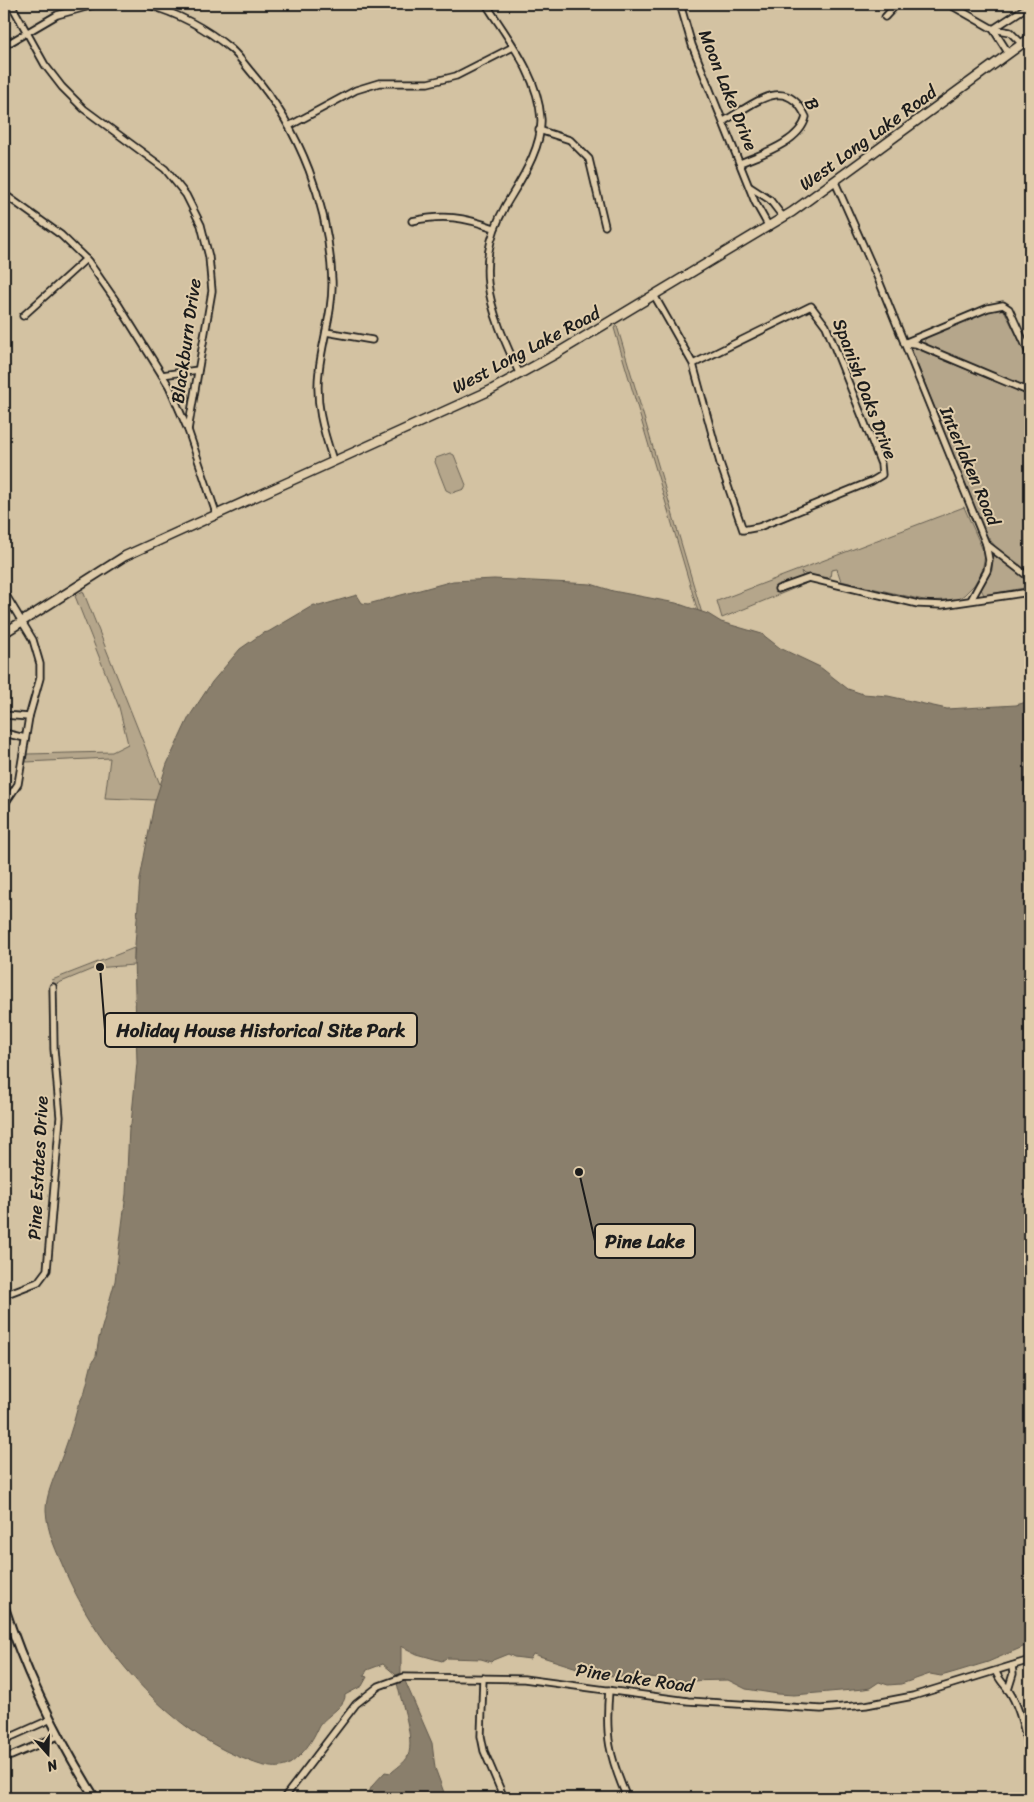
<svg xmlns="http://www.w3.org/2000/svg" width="1034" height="1802" font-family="Sriracha,sans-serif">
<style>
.green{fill:#b5a68b;stroke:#686154}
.water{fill:#8a7f6c;stroke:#5e574c}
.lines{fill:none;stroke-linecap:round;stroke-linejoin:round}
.minor-casing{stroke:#1c1c1c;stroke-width:9}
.tertiary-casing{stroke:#1c1c1c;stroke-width:11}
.secondary-casing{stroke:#1c1c1c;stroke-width:11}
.minor{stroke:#dfccaa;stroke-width:5.5}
.tertiary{stroke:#dfccaa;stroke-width:7}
.secondary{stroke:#dfccaa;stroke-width:8}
.labels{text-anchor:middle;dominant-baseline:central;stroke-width:4;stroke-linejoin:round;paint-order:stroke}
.street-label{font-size:18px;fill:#1c1c1c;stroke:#dfccaa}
.leader{fill:none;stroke:#1c1c1c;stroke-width:2}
.callout-dot{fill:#1c1c1c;stroke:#dfccaa;stroke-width:2}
.callout{fill:#dfccaa;stroke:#1c1c1c;stroke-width:2}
.callout-label{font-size:19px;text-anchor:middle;font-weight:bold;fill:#1c1c1c}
</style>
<rect width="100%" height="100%" fill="#d3c2a2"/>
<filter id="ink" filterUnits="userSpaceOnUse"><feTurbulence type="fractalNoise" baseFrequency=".02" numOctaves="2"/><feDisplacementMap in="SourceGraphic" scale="10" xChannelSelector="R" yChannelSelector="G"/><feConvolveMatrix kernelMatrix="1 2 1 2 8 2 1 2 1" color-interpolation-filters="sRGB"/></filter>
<g filter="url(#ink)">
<!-- green -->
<g class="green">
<path d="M 992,309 L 1004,310 L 1030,363 L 1030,388 L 927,346 L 924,341 L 927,337 Z"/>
<path d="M 617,326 L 703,617 L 699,615 L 614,328 Z"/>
<path d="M 911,348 L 915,348 L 1030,396 L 1030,574 L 999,551 L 983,531 Z"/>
<path d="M 450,453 L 454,455 L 466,485 L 464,489 L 452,493 L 446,490 L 435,462 L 436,458 Z"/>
<path d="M 964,507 L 985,555 L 982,571 L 974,585 L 964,595 L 958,599 L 928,601 L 841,581 L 837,569 L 831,570 L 830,578 L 804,574 L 801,571 L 805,584 L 722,618 L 717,601 Z"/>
<path d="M 993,555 L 1029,581 L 1030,587 L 984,595 L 981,589 L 992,570 Z"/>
<path d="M 83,591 L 165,797 L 156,800 L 105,798 L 110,758 L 26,762 L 27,754 L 112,752 L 128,744 L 119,707 L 75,596 Z"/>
<path d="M 134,948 L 134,965 L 95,968 L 54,985 L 52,980 Z"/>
</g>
<!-- water -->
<g class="water">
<path d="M 494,579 L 591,584 L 613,591 L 676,603 L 708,614 L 721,622 L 762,634 L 780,648 L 820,667 L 848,689 L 863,694 L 888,696 L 947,709 L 1016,705 L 1030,701 L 1030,1644 L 988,1662 L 955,1672 L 941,1676 L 930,1674 L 901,1684 L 888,1685 L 879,1682 L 870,1688 L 864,1689 L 794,1695 L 778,1694 L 746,1689 L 728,1680 L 686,1681 L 631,1675 L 627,1678 L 593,1673 L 533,1654 L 530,1659 L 514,1657 L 508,1654 L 493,1660 L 491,1662 L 481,1659 L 446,1658 L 442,1661 L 417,1654 L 401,1646 L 401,1673 L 396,1675 L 383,1664 L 367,1670 L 364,1676 L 367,1677 L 362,1686 L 345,1695 C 346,1707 323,1717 318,1728 C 312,1742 303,1754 291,1763 C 278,1772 259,1765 247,1760 C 169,1732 97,1646 65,1571 C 57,1552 47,1533 46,1510 C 46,1496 53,1480 58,1467 C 66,1447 73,1426 78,1406 L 85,1391 L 92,1363 L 96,1356 L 99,1338 L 115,1281 L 126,1194 L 129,1127 L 131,1124 L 137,1063 L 134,958 L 140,879 L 154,804 L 167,764 L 189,717 L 212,682 L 240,649 L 263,633 L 268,632 L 314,605 L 319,606 L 357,595 L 362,603 L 368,604 L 453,581 Z"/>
<path d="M 405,1681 L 432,1743 L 435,1768 L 446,1798 L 366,1798 L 372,1786 L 385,1772 L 391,1773 C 396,1768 405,1763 408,1756 C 415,1738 401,1702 397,1683 Z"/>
</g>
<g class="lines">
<!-- minor casing -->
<g class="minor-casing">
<g id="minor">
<path d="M 11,4 L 45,65 L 62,87 L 84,109 L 165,169 L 186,195 L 201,225 L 209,257 L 212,291 L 188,430"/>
<path d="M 145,4 C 177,13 206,28 231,49 C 239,56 245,65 251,72 C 301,130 329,206 332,281 C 333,311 322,341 319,371 C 315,403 323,430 333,460"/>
<path d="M 486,4 C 508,39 538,75 541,119 C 542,144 526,172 513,193 C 469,262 488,305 520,375"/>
<path d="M 680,4 L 692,45 L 755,202 L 769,227"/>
<path d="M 949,4 L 993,29 L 1010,32 L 1022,44"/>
<path d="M 885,17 L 897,4"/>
<path d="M 993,29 L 1030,5"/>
<path d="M 993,29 L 1009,54"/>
<path d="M 4,46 L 57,15 L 97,4"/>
<path d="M 724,121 C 753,105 786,73 806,117 C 800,142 762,154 740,163"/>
<path d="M 289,126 L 356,90 L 379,83 L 428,83 L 456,76 L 513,47"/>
<path d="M 539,130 L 570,140 L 589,159 L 605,226"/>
<path d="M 835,182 L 879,281 L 986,544 L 989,560 L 987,571 L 971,600"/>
<path d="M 750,187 L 770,200 L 783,217"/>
<path d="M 4,194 L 61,235 L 88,261 L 118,304 L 169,386 L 188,430 L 216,513"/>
<path d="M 412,221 C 443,214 464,217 494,228"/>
<path d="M 654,295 L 693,364 L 720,463 L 743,530 L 759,527 L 872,481 L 882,475 L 881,464 L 826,326 L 811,306 L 693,364"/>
<path d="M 23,316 L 86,259"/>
<path d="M 326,332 L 372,340"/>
<path d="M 904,343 L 988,308 L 1003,305 L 1009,309 L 1030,355"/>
<path d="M 906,343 L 916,344 L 1030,392"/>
<path d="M 162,375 L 198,370"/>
<path d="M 986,544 L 1030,578"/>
<path d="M 778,589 L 809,578 L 918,604 L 942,605 L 1030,592"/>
<path d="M 4,592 L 33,640 L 40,664 L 40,678 L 29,717 L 18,784 L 4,805"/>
<path d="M 4,715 L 29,717"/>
<path d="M 4,733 L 25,738"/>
<path d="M 4,1295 L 38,1282 L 47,1270 L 60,1117 L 54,1049 L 53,987"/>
<path d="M 996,1672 C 999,1680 1004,1684 1009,1691 C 1017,1703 1023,1724 1026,1738 C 1031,1758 1024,1777 1030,1797"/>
<path d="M 483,1678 L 481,1736 L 484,1751 L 504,1798"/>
<path d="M 609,1690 C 605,1736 609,1756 627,1798"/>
<path d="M 1008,1690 L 1013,1674 L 1012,1666"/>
<path d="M 4,1740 L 49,1720"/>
<path d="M 4,1756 L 11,1756 L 58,1736"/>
<path d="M 284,1798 L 356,1704 L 379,1686 L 404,1677 L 524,1679 L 688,1701 L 821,1709 L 866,1705 L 913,1696 L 1030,1660"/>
</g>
</g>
<!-- tertiary casing -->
<g class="tertiary-casing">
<path id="tertiary" d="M 4,1606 C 26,1675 57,1737 95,1798"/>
</g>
<!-- secondary casing -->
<g class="secondary-casing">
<path id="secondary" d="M 4,633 L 125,556 L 489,391 L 554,355 L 792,212 L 1030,38"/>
</g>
<!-- minor -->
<use href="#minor" class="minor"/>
<!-- tertiary -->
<use href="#tertiary" class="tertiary"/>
<!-- secondary -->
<use href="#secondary" class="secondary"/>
</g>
</g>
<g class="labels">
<!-- street labels -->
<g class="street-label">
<text transform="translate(728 90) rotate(68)">Moon Lake Drive</text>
<text transform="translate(812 104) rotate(64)">B</text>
<text transform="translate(868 138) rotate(-36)">West Long Lake Road</text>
<text transform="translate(186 341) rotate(-82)">Blackburn Drive</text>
<text transform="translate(526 350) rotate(-28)">West Long Lake Road</text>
<text transform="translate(865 389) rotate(69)">Spanish Oaks Drive</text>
<text transform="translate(970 466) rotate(67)">Interlaken Road</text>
<text transform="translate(38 1168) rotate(-87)">Pine Estates Drive</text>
<text transform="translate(635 1678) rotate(8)">Pine Lake Road</text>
</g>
</g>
<!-- callouts -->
<path class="leader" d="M100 967L105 1030M579 1172L595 1241"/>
<g class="callout-dot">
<circle cx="100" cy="967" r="5"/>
<circle cx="579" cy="1172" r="5"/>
</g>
<g class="callout">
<rect x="105" y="1013" width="312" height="34" rx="5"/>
<rect x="595" y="1224" width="100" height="34" rx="5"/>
</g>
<g class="callout-label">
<text x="261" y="1037">Holiday House Historical Site Park</text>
<text x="645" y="1248">Pine Lake</text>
</g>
<!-- margin -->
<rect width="1034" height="1802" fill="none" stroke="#dfccaa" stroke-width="20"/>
<rect x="10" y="10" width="1014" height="1782" fill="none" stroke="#1c1c1c" stroke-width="2" filter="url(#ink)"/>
<!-- north arrow -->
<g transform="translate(48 1754) rotate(160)" stroke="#dfccaa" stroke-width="4" paint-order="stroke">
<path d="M0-4L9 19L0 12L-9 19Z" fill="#1c1c1c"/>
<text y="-8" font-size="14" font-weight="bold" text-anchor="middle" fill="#1c1c1c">N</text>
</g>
</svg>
